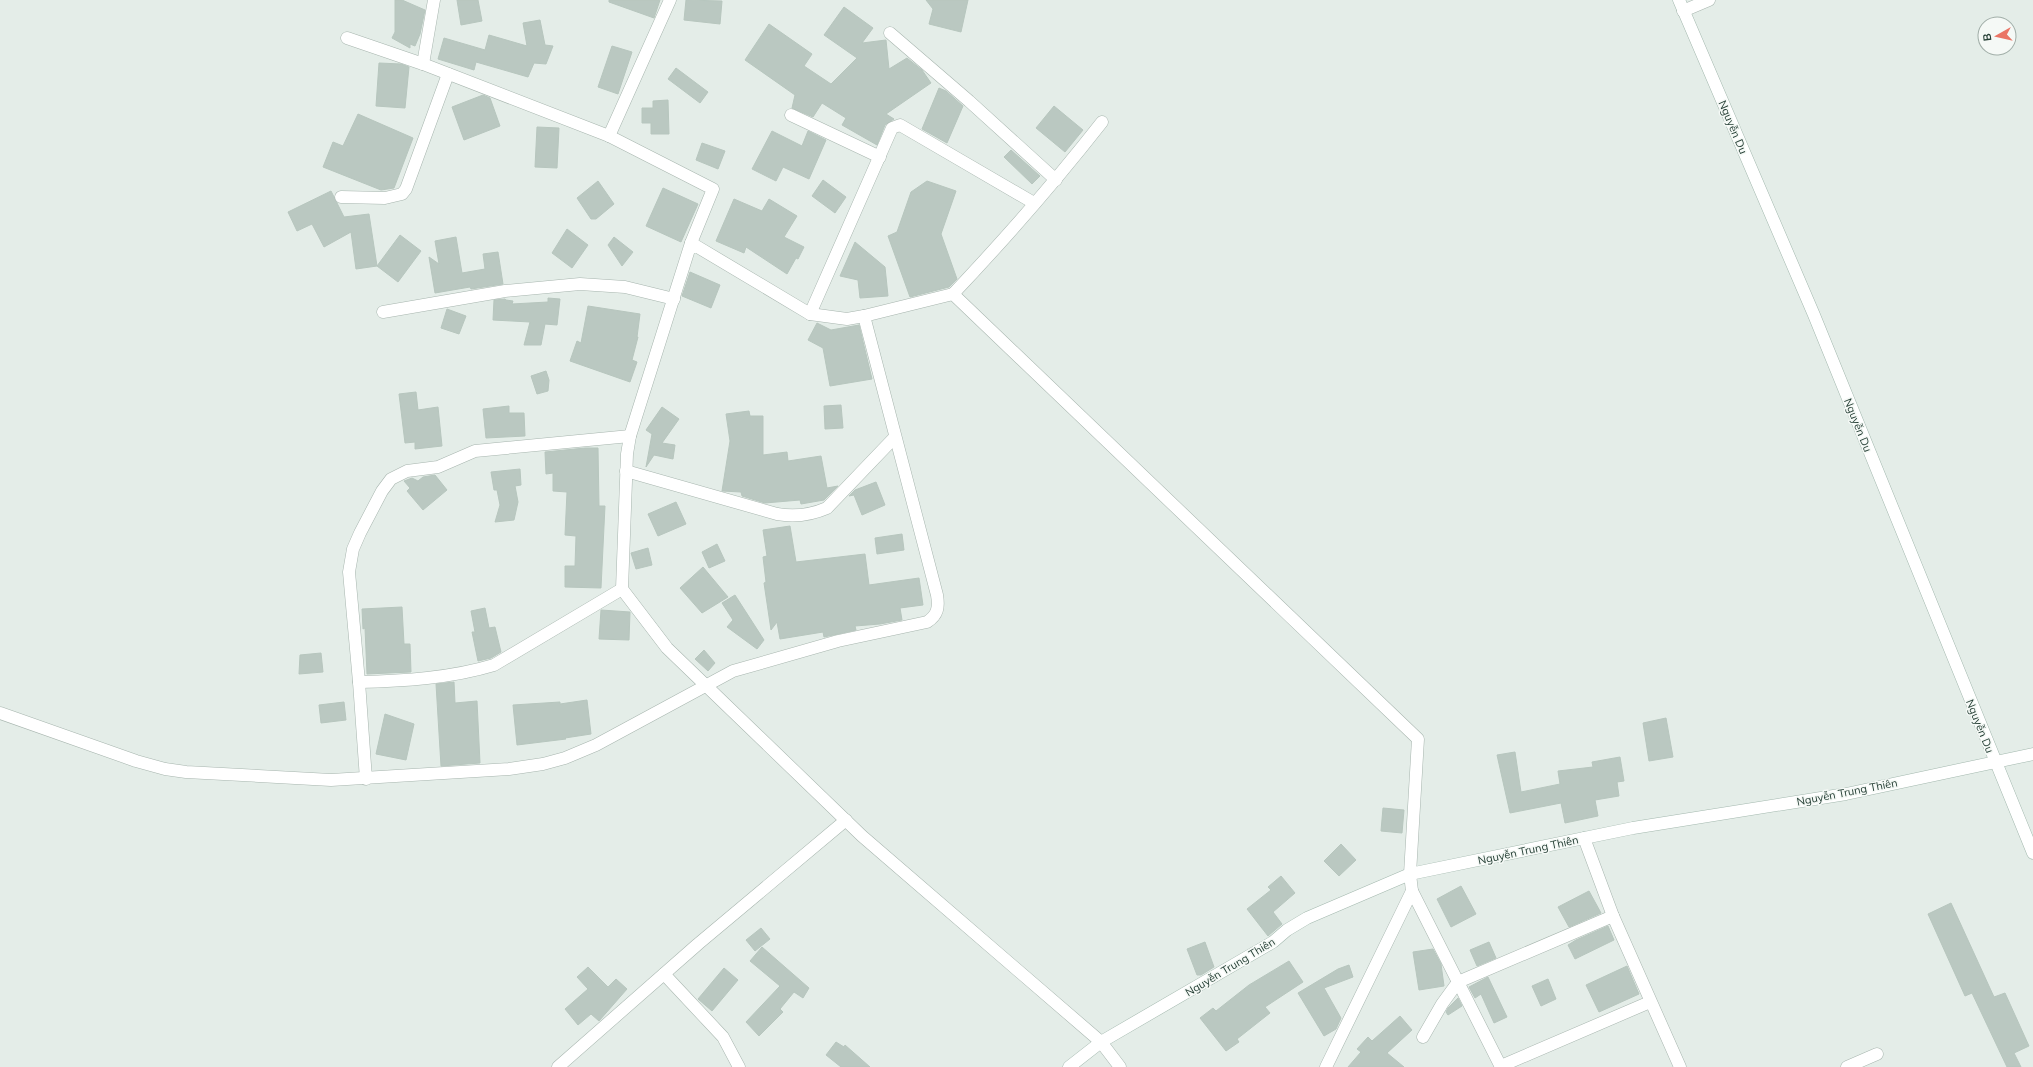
<svg xmlns="http://www.w3.org/2000/svg" width="2033" height="1067" font-family="Mulish,sans-serif">
<style>
.building{fill:#bac8c1;stroke:#b7c6be}
.lines{fill:none;stroke-linecap:round;stroke-linejoin:round}
.street-casing{stroke:#a7b5ae;stroke-width:13}
.secondary-casing{stroke:#a3b8ae;stroke-width:13}
.street{stroke:#fff;stroke-width:12}
.secondary{stroke:#fff;stroke-width:12}
.labels{text-anchor:middle;dominant-baseline:central;stroke-width:3;stroke-linejoin:round;paint-order:stroke}
.street-label{font-size:11px;fill:#243e34;stroke:#f5f9f6}
</style>
<rect width="100%" height="100%" fill="#e4ede8"/>
<!-- building -->
<g class="building">
<path d="M 395,0 L 402,0 L 425,10 L 420,34 L 415,46 L 410,44 L 410,48 L 392,38 L 395,32 Z"/>
<path d="M 457,0 L 478,0 L 482,21 L 461,25 Z"/>
<path d="M 609,0 L 660,0 L 654,18 L 609,2 Z"/>
<path d="M 686,0 L 722,1 L 720,24 L 684,20 Z"/>
<path d="M 926,0 L 968,0 L 961,32 L 929,24 L 933,9 Z"/>
<path d="M 844,7 L 873,28 L 862,43 L 886,40 L 889,69 L 907,58 L 922,70 L 931,83 L 886,114 L 894,119 L 885,125 L 877,145 L 842,125 L 846,118 L 822,103 L 813,117 L 792,108 L 795,95 L 745,60 L 769,24 L 812,54 L 804,66 L 831,84 L 857,58 L 824,35 Z"/>
<path d="M 540,20 L 545,45 L 553,46 L 546,64 L 534,63 L 528,77 L 476,62 L 474,70 L 438,59 L 444,38 L 485,50 L 489,35 L 527,46 L 523,23 Z"/>
<path d="M 612,46 L 632,52 L 618,94 L 598,87 Z"/>
<path d="M 379,63 L 401,64 L 409,67 L 405,108 L 376,106 Z"/>
<path d="M 676,68 L 708,92 L 700,103 L 668,79 Z"/>
<path d="M 939,88 L 946,91 L 963,106 L 947,143 L 922,129 Z"/>
<path d="M 483,95 L 490,98 L 500,126 L 464,140 L 452,107 Z"/>
<path d="M 668,100 L 669,134 L 651,134 L 651,123 L 642,123 L 642,108 L 653,108 L 653,101 Z"/>
<path d="M 1054,106 L 1083,130 L 1065,152 L 1036,128 Z"/>
<path d="M 358,114 L 413,138 L 394,188 L 381,190 L 323,167 L 333,142 L 343,146 Z"/>
<path d="M 537,127 L 559,128 L 557,168 L 535,167 Z"/>
<path d="M 772,131 L 802,146 L 808,131 L 826,140 L 809,179 L 783,167 L 776,181 L 752,169 Z"/>
<path d="M 702,143 L 725,151 L 718,169 L 696,160 Z"/>
<path d="M 1011,150 L 1040,176 L 1032,184 L 1004,157 Z"/>
<path d="M 823,180 L 846,197 L 835,213 L 812,196 Z"/>
<path d="M 598,181 L 614,204 L 596,219 L 591,219 L 577,198 Z"/>
<path d="M 927,181 L 956,191 L 941,234 L 957,279 L 949,287 L 910,297 L 888,236 L 897,232 L 911,192 Z"/>
<path d="M 663,188 L 698,204 L 681,242 L 646,226 Z"/>
<path d="M 331,191 L 344,217 L 369,214 L 377,266 L 356,269 L 351,232 L 324,247 L 312,224 L 297,231 L 288,212 Z"/>
<path d="M 734,199 L 762,211 L 769,199 L 797,216 L 784,237 L 804,247 L 798,259 L 796,258 L 787,274 L 746,247 L 744,253 L 716,241 Z"/>
<path d="M 567,229 L 588,245 L 572,268 L 552,253 Z"/>
<path d="M 400,235 L 421,251 L 398,282 L 377,266 Z"/>
<path d="M 456,237 L 462,273 L 485,269 L 483,254 L 498,252 L 503,284 L 471,289 L 470,287 L 435,293 L 429,257 L 439,264 L 435,241 Z"/>
<path d="M 614,237 L 633,252 L 622,266 L 608,245 Z"/>
<path d="M 855,242 L 885,267 L 888,296 L 860,298 L 858,280 L 840,276 Z"/>
<path d="M 690,272 L 720,285 L 711,308 L 682,296 Z"/>
<path d="M 548,298 L 560,299 L 557,325 L 545,324 L 541,345 L 524,345 L 530,322 L 493,320 L 494,300 L 505,299 L 506,300 L 513,301 L 512,304 L 548,302 Z"/>
<path d="M 588,306 L 640,314 L 637,337 L 638,337 L 632,360 L 637,362 L 630,382 L 570,361 L 577,341 L 581,343 Z"/>
<path d="M 447,309 L 466,316 L 459,334 L 441,328 Z"/>
<path d="M 817,323 L 831,330 L 859,325 L 872,379 L 830,386 L 823,348 L 808,340 Z"/>
<path d="M 546,371 L 549,380 L 548,391 L 537,394 L 531,376 Z"/>
<path d="M 416,392 L 418,410 L 438,407 L 442,446 L 415,449 L 415,442 L 405,443 L 399,394 Z"/>
<path d="M 841,405 L 843,428 L 825,429 L 824,406 Z"/>
<path d="M 509,406 L 509,413 L 524,413 L 525,436 L 486,438 L 483,409 Z"/>
<path d="M 662,407 L 679,419 L 662,443 L 675,445 L 673,459 L 654,455 L 646,467 L 652,434 L 646,430 Z"/>
<path d="M 749,411 L 750,416 L 763,416 L 763,455 L 787,452 L 788,461 L 821,456 L 827,488 L 838,486 L 824,500 L 801,504 L 800,500 L 765,503 L 742,496 L 741,492 L 722,491 L 730,441 L 726,414 Z"/>
<path d="M 585,448 L 598,448 L 599,506 L 605,506 L 601,588 L 565,587 L 565,566 L 575,566 L 576,536 L 565,535 L 567,492 L 553,491 L 553,473 L 546,474 L 545,452 Z"/>
<path d="M 520,469 L 521,485 L 515,486 L 518,502 L 514,520 L 495,522 L 500,505 L 497,490 L 494,490 L 491,472 Z"/>
<path d="M 435,475 L 447,490 L 423,510 L 407,491 L 410,488 L 404,481 L 412,478 L 418,481 L 423,477 Z"/>
<path d="M 876,482 L 885,505 L 862,515 L 854,495 L 849,496 L 855,490 Z"/>
<path d="M 676,502 L 686,524 L 658,536 L 648,514 Z"/>
<path d="M 790,526 L 796,562 L 865,554 L 869,585 L 919,578 L 923,605 L 900,608 L 902,620 L 880,624 L 855,626 L 856,630 L 824,637 L 823,632 L 780,639 L 777,622 L 771,630 L 764,583 L 766,582 L 763,557 L 767,556 L 763,530 Z"/>
<path d="M 902,534 L 904,550 L 877,554 L 875,538 Z"/>
<path d="M 717,544 L 725,561 L 709,568 L 702,552 Z"/>
<path d="M 648,548 L 652,565 L 636,569 L 631,553 Z"/>
<path d="M 703,567 L 728,597 L 702,613 L 680,588 Z"/>
<path d="M 735,595 L 764,640 L 757,649 L 727,627 L 733,620 L 722,603 Z"/>
<path d="M 402,607 L 404,644 L 410,644 L 411,672 L 367,674 L 365,628 L 363,629 L 362,609 Z"/>
<path d="M 485,608 L 489,628 L 495,627 L 501,652 L 491,658 L 478,661 L 472,632 L 475,632 L 471,611 Z"/>
<path d="M 601,610 L 630,612 L 629,640 L 599,639 Z"/>
<path d="M 704,650 L 715,663 L 708,671 L 695,659 Z"/>
<path d="M 321,653 L 323,672 L 299,674 L 300,655 Z"/>
<path d="M 454,682 L 455,703 L 477,701 L 480,763 L 441,766 L 436,684 Z"/>
<path d="M 587,700 L 591,734 L 565,738 L 566,739 L 517,745 L 513,705 L 560,702 L 560,704 Z"/>
<path d="M 344,702 L 346,720 L 321,723 L 319,705 Z"/>
<path d="M 385,714 L 414,724 L 406,760 L 376,754 Z"/>
<path d="M 1666,718 L 1673,757 L 1649,761 L 1643,723 Z"/>
<path d="M 1515,752 L 1521,792 L 1560,784 L 1558,771 L 1593,767 L 1592,762 L 1620,757 L 1624,781 L 1617,782 L 1619,796 L 1595,800 L 1598,816 L 1565,823 L 1561,803 L 1510,813 L 1497,755 Z"/>
<path d="M 1383,808 L 1404,810 L 1402,833 L 1381,831 Z"/>
<path d="M 1341,844 L 1356,860 L 1339,876 L 1324,861 Z"/>
<path d="M 1281,876 L 1295,893 L 1273,912 L 1282,924 L 1268,936 L 1247,909 L 1271,890 L 1268,887 Z"/>
<path d="M 1461,886 L 1476,914 L 1451,927 L 1437,899 Z"/>
<path d="M 1589,891 L 1601,913 L 1569,927 L 1558,907 Z"/>
<path d="M 1951,903 L 1994,997 L 2005,993 L 2029,1046 L 2014,1053 L 2021,1067 L 2007,1067 L 1972,993 L 1965,996 L 1928,914 Z"/>
<path d="M 1608,926 L 1614,940 L 1575,959 L 1568,945 L 1576,940 Z"/>
<path d="M 761,928 L 770,939 L 755,951 L 746,940 Z"/>
<path d="M 1205,942 L 1214,967 L 1201,975 L 1197,975 L 1187,949 Z"/>
<path d="M 1489,942 L 1496,958 L 1477,966 L 1470,950 Z"/>
<path d="M 762,947 L 809,988 L 803,998 L 794,992 L 780,1009 L 783,1012 L 759,1036 L 746,1022 L 780,986 L 750,961 Z"/>
<path d="M 1433,949 L 1441,964 L 1444,986 L 1419,990 L 1413,952 Z"/>
<path d="M 1289,961 L 1303,982 L 1265,1007 L 1270,1013 L 1237,1039 L 1239,1042 L 1226,1051 L 1200,1018 L 1213,1008 L 1216,1011 L 1249,985 Z"/>
<path d="M 1349,965 L 1353,977 L 1324,988 L 1341,1018 L 1336,1029 L 1324,1036 L 1298,993 L 1338,969 Z"/>
<path d="M 1627,966 L 1639,994 L 1599,1012 L 1586,985 Z"/>
<path d="M 588,967 L 608,987 L 616,979 L 627,989 L 599,1021 L 591,1014 L 578,1025 L 565,1009 L 588,989 L 577,977 Z"/>
<path d="M 724,968 L 738,980 L 712,1011 L 698,999 Z"/>
<path d="M 1488,977 L 1507,1017 L 1494,1023 L 1481,994 L 1475,998 L 1469,987 Z"/>
<path d="M 1548,979 L 1556,999 L 1541,1006 L 1532,986 Z"/>
<path d="M 1458,998 L 1462,1006 L 1448,1015 L 1446,1012 L 1448,1008 Z"/>
<path d="M 1400,1016 L 1412,1030 L 1387,1053 L 1404,1067 L 1348,1067 L 1361,1052 L 1357,1049 L 1368,1037 L 1372,1041 Z"/>
<path d="M 836,1042 L 844,1047 L 845,1045 L 870,1067 L 841,1067 L 826,1055 Z"/>
</g>
<g class="lines">
<!-- street casing -->
<g class="street-casing">
<g id="street">
<path d="M 1683,11 L 1709,0"/>
<path d="M 890,33 L 969,101 L 1056,180"/>
<path d="M 347,38 L 423,64 L 609,136 L 713,189 L 691,243"/>
<path d="M 423,64 L 434,0"/>
<path d="M 791,115 L 880,157"/>
<path d="M 609,136 L 670,0"/>
<path d="M 341,197 L 385,198 L 402,194 L 406,189 L 448,74"/>
<path d="M 953,294 C 1005,239 1055,182 1102,122"/>
<path d="M 383,312 L 505,291 L 580,284 L 625,287 L 674,299"/>
<path d="M 810,314 L 892,128 L 900,125 L 1034,203"/>
<path d="M 626,471 L 777,514 C 794,517 811,515 827,508 L 895,437"/>
<path d="M 359,682 C 404,681 451,678 494,665 L 622,589"/>
<path d="M 0,713 L 136,761 L 165,769 L 186,772 L 331,780 L 509,769 L 543,764 L 565,758 L 596,745 L 733,671 L 838,641 L 927,622 C 938,615 939,607 937,595 L 864,316"/>
<path d="M 366,779 L 359,682 L 349,572 L 353,549 L 360,533 L 382,491 L 391,479 L 407,471 L 438,467 L 475,451 L 630,436"/>
<path d="M 1584,838 L 1613,916 L 1680,1067"/>
<path d="M 664,974 L 723,1037 L 739,1067"/>
<path d="M 1423,1037 L 1442,1004 L 1458,982 L 1613,916"/>
<path d="M 1501,1066 L 1650,1002"/>
<path d="M 558,1067 L 698,944 L 846,820"/>
<path d="M 1120,1067 L 1101,1042 L 862,836 L 667,648 L 622,589 L 627,454 L 630,436 L 691,243 L 810,314 L 847,319 L 864,316 L 953,294 L 1418,739 L 1410,874 L 1412,891"/>
<path d="M 1326,1067 L 1412,891 L 1501,1067"/>
<path d="M 1847,1067 L 1877,1054"/>
</g>
</g>
<!-- secondary casing -->
<g class="secondary-casing">
<g id="secondary">
<path d="M 1679,0 L 1814,315 L 2033,853"/>
<path d="M 1069,1067 L 1101,1042 L 1273,942 L 1287,930 L 1307,918 L 1410,874 L 1633,828 L 1846,794 L 2033,754"/>
</g>
</g>
<!-- street -->
<use href="#street" class="street"/>
<!-- secondary -->
<use href="#secondary" class="secondary"/>
</g>
<g class="labels">
<!-- street labels -->
<g class="street-label">
<text transform="translate(1733 127) rotate(67)">Nguyễn Du</text>
<text transform="translate(1858 425) rotate(68)">Nguyễn Du</text>
<text transform="translate(1980 726) rotate(68)">Nguyễn Du</text>
<text transform="translate(1847 792) rotate(-11)">Nguyễn Trung Thiên</text>
<text transform="translate(1528 850) rotate(-12)">Nguyễn Trung Thiên</text>
<text transform="translate(1230 967) rotate(-31)">Nguyễn Trung Thiên</text>
</g>
</g>
<!-- north arrow -->
<g transform="translate(1997 36) rotate(262)"><circle r="19" fill="#f5f9f6" stroke="#a1aea8"/>
<path d="M0-3L7 15L0 10L-7 15Z" fill="#ea7565"/>
<text y="-6" font-size="11" font-weight="bold" text-anchor="middle" fill="#243e34">B</text>
</g>
</svg>
